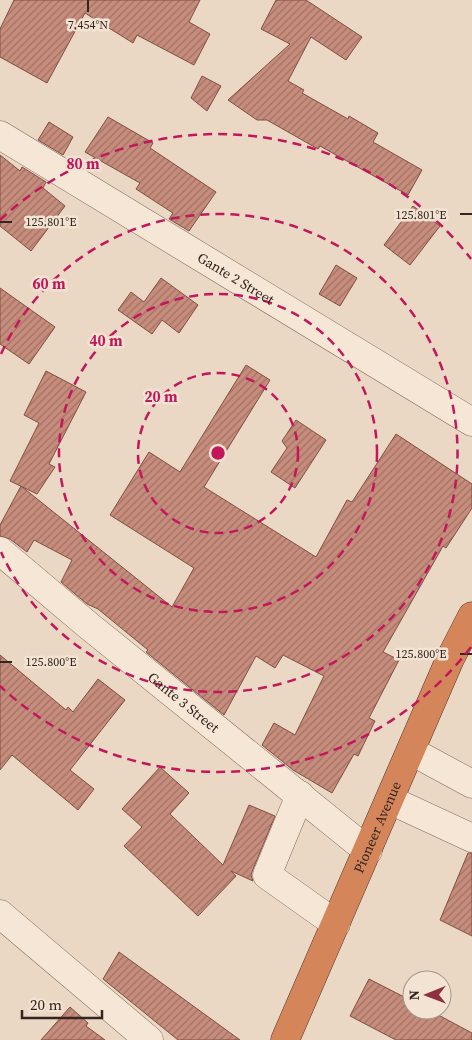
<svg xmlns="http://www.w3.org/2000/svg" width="472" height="1040" font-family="'Source Serif 4',serif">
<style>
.building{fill:url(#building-hatch);stroke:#814f43}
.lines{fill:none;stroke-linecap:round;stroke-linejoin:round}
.minor-casing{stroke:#83695c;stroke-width:29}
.highway-casing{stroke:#513830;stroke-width:29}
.minor{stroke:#f6e6d6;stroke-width:28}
.highway{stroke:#d4855a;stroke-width:28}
.ticks{fill:none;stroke:#34251f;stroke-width:2}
.ring{fill:none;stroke:#c2185b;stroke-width:2.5;stroke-dasharray:9 6}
.labels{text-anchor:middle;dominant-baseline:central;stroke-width:5;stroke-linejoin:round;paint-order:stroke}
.street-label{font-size:14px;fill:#34251f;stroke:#f2e3d3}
.ticks-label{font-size:12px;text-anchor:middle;fill:#34251f;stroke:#f2e3d3;stroke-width:5;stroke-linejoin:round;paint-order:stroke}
.centre{fill:#c2185b;stroke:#f2e3d3;stroke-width:2.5}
.ring-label{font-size:15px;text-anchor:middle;font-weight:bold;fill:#c2185b;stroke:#f2e3d3;stroke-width:5;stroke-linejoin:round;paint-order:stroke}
</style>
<defs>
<pattern id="building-hatch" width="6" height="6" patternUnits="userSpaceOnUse" patternTransform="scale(1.25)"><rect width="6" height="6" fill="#c68c7c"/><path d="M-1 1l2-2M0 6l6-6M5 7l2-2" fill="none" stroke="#a27265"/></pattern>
</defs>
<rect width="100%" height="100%" fill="#ead7c4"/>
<!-- building -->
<g class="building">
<path d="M 14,0 L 200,0 L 189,22 L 210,34 L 194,65 L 137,35 L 133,43 L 85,13 L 47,83 L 0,57 L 0,29 Z"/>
<path d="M 276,0 L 306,0 L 362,37 L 346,60 L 311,37 L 288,81 L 304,90 L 302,93 L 348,119 L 349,116 L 378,133 L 373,142 L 422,170 L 408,195 L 320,146 L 318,149 L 267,120 L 257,120 L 228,100 L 290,44 L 261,29 Z"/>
<path d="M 202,76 L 221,86 L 207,111 L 191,98 Z"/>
<path d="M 108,117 L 153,143 L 150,148 L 216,192 L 189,231 L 169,219 L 173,213 L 136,189 L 140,183 L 85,152 Z"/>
<path d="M 49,122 L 73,137 L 63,155 L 38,140 Z"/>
<path d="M 0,155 L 20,171 L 22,167 L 46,182 L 43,188 L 65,206 L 31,251 L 0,226 Z"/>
<path d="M 413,206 L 440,226 L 410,265 L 384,245 Z"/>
<path d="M 336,265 L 357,278 L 340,306 L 319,294 Z"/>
<path d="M 161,278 L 198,305 L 179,333 L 162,320 L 152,334 L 118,310 L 131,292 L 144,302 Z"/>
<path d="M 0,288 L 55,327 L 29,364 L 0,344 Z"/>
<path d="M 246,365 L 270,380 L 204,487 L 316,557 L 347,500 L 352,502 L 396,434 L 472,484 L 472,508 L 446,548 L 443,546 L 383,652 L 399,660 L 369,718 L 375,721 L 358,756 L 354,754 L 332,793 L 293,770 L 262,745 L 274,723 L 295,735 L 324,676 L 283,655 L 275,668 L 256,656 L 224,715 L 146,652 L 148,650 L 98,609 L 87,604 L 61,582 L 72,560 L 34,540 L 27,552 L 10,539 L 0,536 L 0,525 L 21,486 L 172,607 L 194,568 L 110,515 L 149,452 L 180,472 Z"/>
<path d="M 46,371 L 86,392 L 49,464 L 55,467 L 37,494 L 10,481 L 39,423 L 24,415 Z"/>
<path d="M 296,420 L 326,440 L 295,488 L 271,472 L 287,448 L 282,441 Z"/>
<path d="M 0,655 L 66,710 L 68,707 L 73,712 L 98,679 L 125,700 L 70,770 L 94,789 L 78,810 L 12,755 L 0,770 Z"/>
<path d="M 160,767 L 189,793 L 170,814 L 223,865 L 249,805 L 275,816 L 253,869 L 251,875 L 253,881 L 231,871 L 236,876 L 198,916 L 124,846 L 142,827 L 122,809 Z"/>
<path d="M 468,853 L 472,853 L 472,936 L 440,920 Z"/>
<path d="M 119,952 L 240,1040 L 178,1040 L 103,979 Z"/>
<path d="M 369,979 L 412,1001 L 412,1010 L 429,1010 L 472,1033 L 472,1040 L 396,1040 L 350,1016 Z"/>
<path d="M 70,1007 L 88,1023 L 86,1026 L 105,1040 L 41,1040 Z"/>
</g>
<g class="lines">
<!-- minor casing -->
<g class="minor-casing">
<g id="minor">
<path id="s1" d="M 0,135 L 472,422"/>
<path id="s2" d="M 0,551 L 89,626 L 368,851"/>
<path d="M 411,751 L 472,784"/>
<path d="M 300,795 L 267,875 L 336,924"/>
<path d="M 390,800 L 472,838"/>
<path d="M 0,914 L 149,1040"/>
</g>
</g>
<!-- highway casing -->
<g class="highway-casing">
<g id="highway">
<path id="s3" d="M 285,1040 L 450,659 L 472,616"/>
</g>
</g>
<!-- minor -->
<use href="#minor" class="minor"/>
<!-- highway -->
<use href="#highway" class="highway"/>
</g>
<!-- ticks -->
<path class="ticks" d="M 88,0 L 88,12M 460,214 L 472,214M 0,222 L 12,222M 460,654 L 472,654M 0,662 L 12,662"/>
<!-- distance rings -->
<g class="ring">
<circle cx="218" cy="453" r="80"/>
<circle cx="218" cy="453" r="159"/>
<path d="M1 354A239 239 0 1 1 1 552"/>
<path d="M471 647A319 319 0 0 1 0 686M0 220A319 319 0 0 1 471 259"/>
</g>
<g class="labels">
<!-- street labels -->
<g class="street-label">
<text stroke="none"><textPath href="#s1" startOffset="276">Gante 2 Street</textPath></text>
<text stroke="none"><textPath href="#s2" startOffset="238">Gante 3 Street</textPath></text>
<text stroke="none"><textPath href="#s3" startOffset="232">Pioneer Avenue</textPath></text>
</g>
</g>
<g class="ticks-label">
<text x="88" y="29">7.454°N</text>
<text x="421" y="219">125.801°E</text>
<text x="51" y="226">125.801°E</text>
<text x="421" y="658">125.800°E</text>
<text x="51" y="666">125.800°E</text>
</g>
<circle cx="218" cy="453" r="8" class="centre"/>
<g class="ring-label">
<text x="83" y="169">80 m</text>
<text x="49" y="289">60 m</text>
<text x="106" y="346">40 m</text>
<text x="161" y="402">20 m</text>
</g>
<!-- north arrow -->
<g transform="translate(427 995) rotate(269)"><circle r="24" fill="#f2e3d3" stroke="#a6978b"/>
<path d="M0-4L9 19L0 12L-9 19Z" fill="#8e3044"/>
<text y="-8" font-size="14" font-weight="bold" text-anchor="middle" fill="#34251f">N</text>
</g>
<!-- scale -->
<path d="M22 1010v8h80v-8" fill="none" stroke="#34251f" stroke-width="2.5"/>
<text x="30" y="1010" font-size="15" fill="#34251f" stroke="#f2e3d3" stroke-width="4" paint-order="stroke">20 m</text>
</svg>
